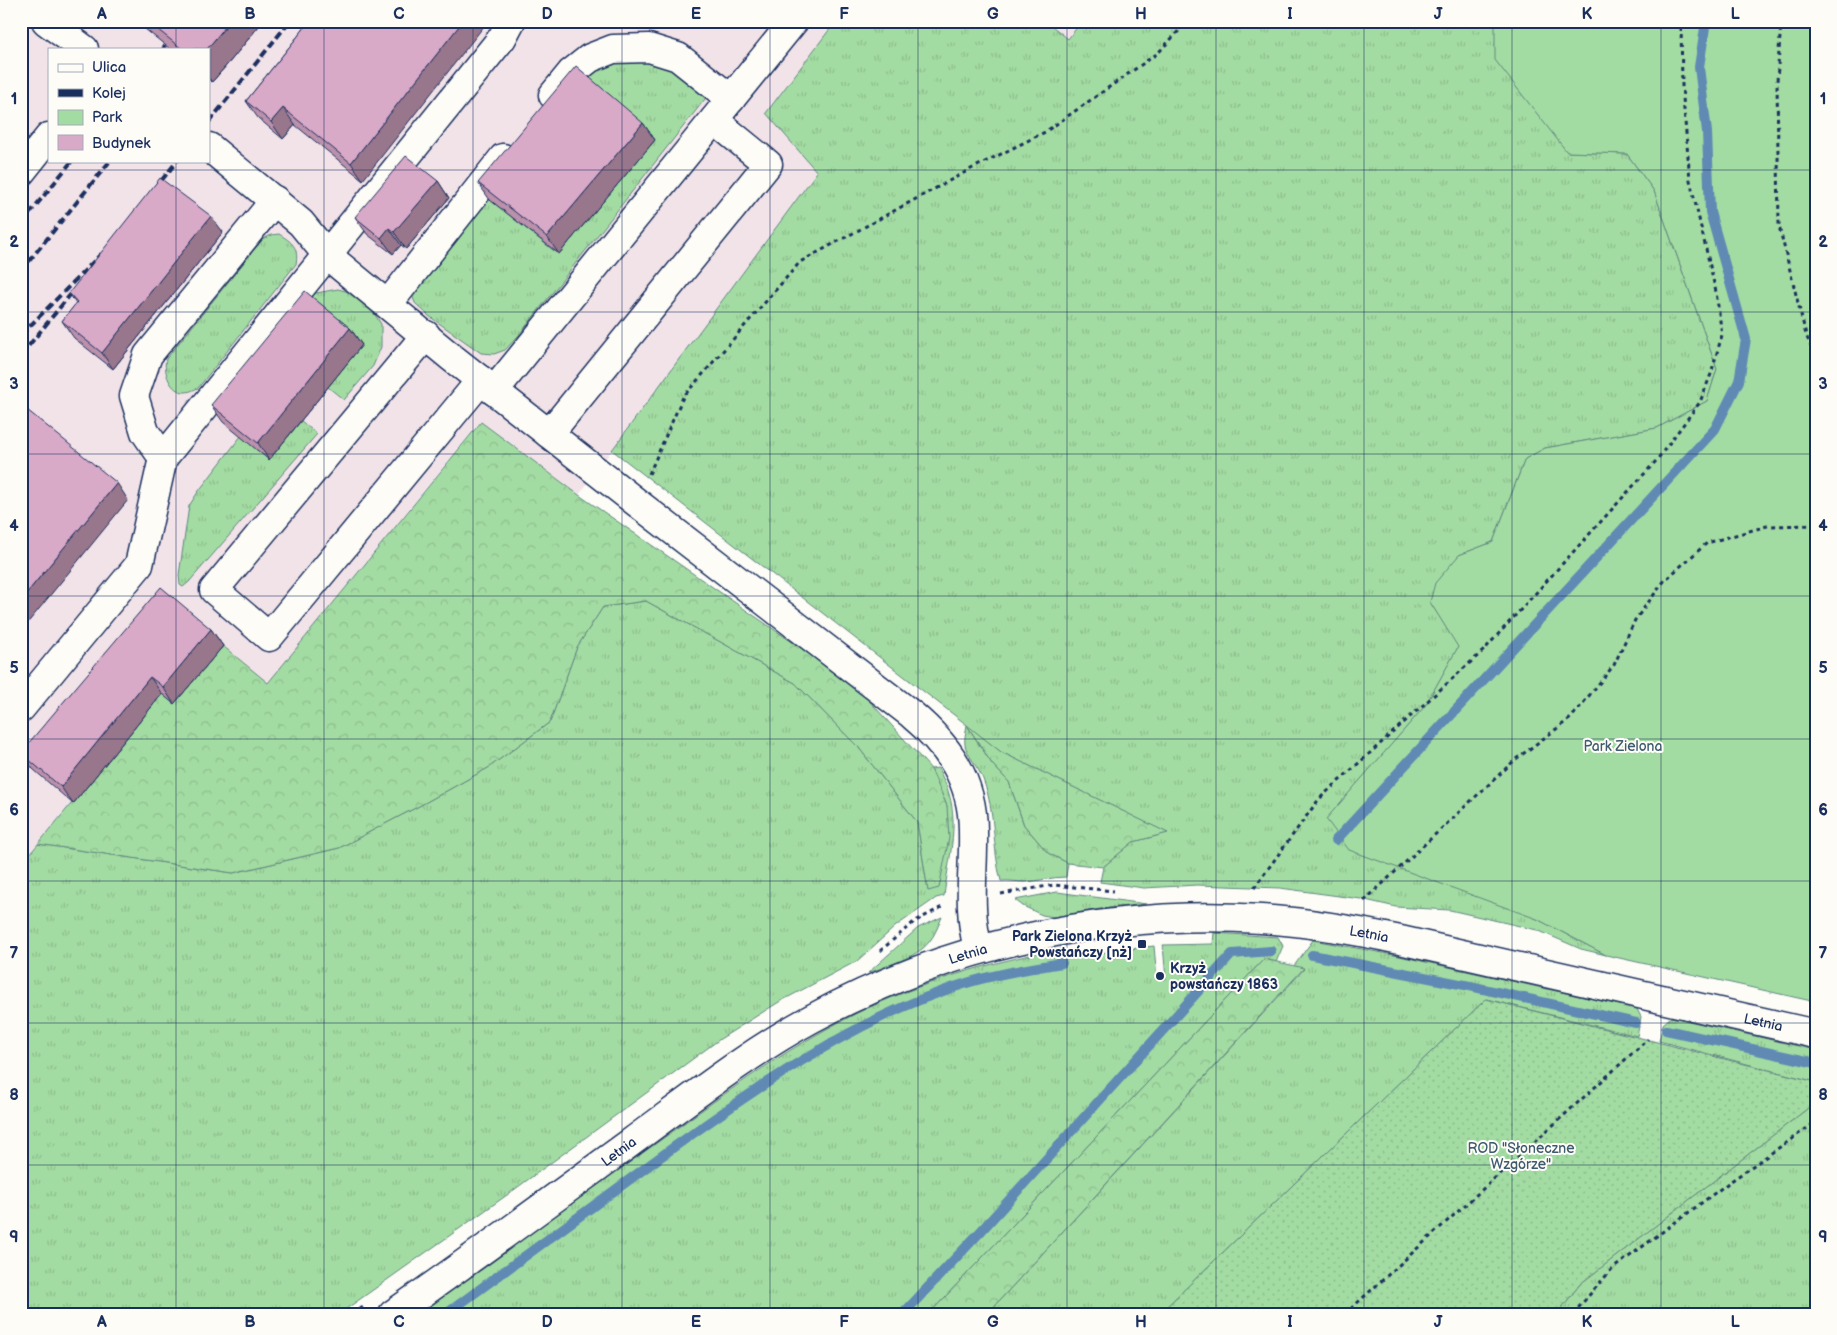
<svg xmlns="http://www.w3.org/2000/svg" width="1837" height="1335" font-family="'Balsamiq Sans',sans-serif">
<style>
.built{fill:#f2e3e9;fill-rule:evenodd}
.grass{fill:url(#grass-tufts);stroke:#5f8680}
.forest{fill:url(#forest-crowns);stroke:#5f8680}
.park{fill:#a3dca2;stroke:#5f8680}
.garden{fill:url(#garden-dots);stroke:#5f8680}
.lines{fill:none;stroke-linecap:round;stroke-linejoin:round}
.stream{stroke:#618ab4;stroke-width:10}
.minor-casing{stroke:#1b2f5e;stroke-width:31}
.path{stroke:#1b2f5e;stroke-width:3;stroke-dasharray:4 4;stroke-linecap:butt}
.minor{stroke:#fdfcf7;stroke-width:28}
.rail{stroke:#1b2f5e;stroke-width:4;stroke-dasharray:8 4;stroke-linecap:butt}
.wall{fill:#bb91ac;stroke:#1b2f5e}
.shaded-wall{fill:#98768c;stroke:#1b2f5e}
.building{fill:#d9a9c8;stroke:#1b2f5e}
.grid{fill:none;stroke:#1b2f5e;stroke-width:1;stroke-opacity:0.55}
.poi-dot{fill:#1b2f5e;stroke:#fdfcf7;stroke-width:2}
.labels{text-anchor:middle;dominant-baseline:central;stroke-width:4;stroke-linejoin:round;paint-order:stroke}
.park-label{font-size:14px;fill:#3d5a6f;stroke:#fdfcf7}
.street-label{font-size:14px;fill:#1b2f5e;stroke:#fdfcf7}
.poi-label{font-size:14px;font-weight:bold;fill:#1b2f5e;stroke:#fdfcf7;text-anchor:end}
.neatline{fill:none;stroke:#1b2f5e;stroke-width:2}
.grid-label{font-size:16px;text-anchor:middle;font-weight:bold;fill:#1b2f5e}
</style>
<defs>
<pattern id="grass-tufts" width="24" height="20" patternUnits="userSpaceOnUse" patternTransform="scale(1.25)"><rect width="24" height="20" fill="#a3dca2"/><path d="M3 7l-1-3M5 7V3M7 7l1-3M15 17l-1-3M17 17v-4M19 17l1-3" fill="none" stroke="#8cbd8e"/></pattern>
<pattern id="forest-crowns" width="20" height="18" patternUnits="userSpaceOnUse" patternTransform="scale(1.25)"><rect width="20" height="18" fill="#a3dca2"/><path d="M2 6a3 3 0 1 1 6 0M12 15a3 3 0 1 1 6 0" fill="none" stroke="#8cbd8e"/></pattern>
<pattern id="garden-dots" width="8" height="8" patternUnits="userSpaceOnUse" patternTransform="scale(1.25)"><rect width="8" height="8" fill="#a3dca2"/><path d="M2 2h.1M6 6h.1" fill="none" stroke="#8cbd8e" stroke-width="1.8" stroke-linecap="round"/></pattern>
</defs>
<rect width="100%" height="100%" fill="#fdfcf7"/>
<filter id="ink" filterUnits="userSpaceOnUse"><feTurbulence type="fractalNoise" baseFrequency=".02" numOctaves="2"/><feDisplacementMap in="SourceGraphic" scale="10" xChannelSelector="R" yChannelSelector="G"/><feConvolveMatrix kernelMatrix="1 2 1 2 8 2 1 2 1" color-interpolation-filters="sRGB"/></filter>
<g filter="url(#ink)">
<!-- built -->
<g class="built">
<path d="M 21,21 L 836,21 L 766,113 L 817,172 L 579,495 L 480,422 L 268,683 L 223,646 L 174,704 L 162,694 L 21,864 ZM 49,49 L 209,49 L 209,161 L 49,161 Z"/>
<path d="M 1046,21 L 1082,21 L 1068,39 Z"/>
</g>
<!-- grass -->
<g class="grass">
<path d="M 836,21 L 1046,21 L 1068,39 L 1082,21 L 1503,21 L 1495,25 L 1567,152 L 1627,154 L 1654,191 L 1717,369 L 1707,401 L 1657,428 L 1545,448 L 1525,459 L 1493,542 L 1459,555 L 1430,602 L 1459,646 L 1425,706 L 1327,819 L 1537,919 L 1606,955 L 1581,949 L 1537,930 L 1450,910 L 1396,907 L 1361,899 L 1280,888 L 1197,885 L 1144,888 L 1100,882 L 1103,867 L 1133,842 L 1167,833 L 1001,752 L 968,727 L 992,764 L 1009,782 L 1024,825 L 1048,853 L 1068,863 L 1066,877 C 1052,877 1039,881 1025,882 C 1017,882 1009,880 1001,881 C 992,847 996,812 983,779 C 979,769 966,753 965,745 C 964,739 966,731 967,725 L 612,450 L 817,172 L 766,113 Z"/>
<path d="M 654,57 L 709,94 L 519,335 L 505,350 L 494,354 L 481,353 L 429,316 L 415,303 L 411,292 L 478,203 L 490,200 L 558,254 L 585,78 L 612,60 Z"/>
<path d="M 279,234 C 292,242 299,247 296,264 L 198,388 C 195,389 190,392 186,392 C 170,393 163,371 166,359 L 262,240 L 271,235 Z"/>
<path d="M 338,289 L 353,293 L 368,304 L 381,324 L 381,347 L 373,366 L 344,400 L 328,387 L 306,321 L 311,294 Z"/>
<path d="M 301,421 L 317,434 L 189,582 L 183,587 L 180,585 L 179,575 L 189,506 L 198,492 L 241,436 L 269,460 Z"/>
<path d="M 646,601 L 795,683 L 859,748 L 917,822 L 928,890 L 947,806 L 931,769 L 938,768 C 942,777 947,785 949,794 C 959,827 948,862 944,896 L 936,898 L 896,926 L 857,961 L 779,1002 L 720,1039 L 507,1195 L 339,1314 L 21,1314 L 21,865 L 38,844 L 233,873 L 339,848 L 421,805 L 488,768 L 550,722 L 577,647 L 603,607 Z"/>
<path d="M 1057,892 L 1146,904 L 1100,909 L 1054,917 L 1042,915 L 1023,906 L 1015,900 Z"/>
<path d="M 942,917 C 938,926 935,935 929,942 C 918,957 886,966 868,973 L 918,928 Z"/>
<path d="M 1214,933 L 1278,937 L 1283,946 L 1276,962 L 1264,959 L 929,1314 L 418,1314 C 495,1258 573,1203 651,1147 C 716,1100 781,1051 853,1015 C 920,982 991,962 1064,948 L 1066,957 L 1084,954 L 1085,957 L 1099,955 L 1099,953 L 1154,946 L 1157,980 L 1166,979 L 1163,945 L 1213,944 Z"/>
<path d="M 1313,940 L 1399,956 L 1637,1009 L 1641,1017 L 1637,1036 L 1486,999 L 1159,1314 L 987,1314 L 1304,969 L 1294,966 Z"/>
<path d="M 1671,1017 L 1816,1050 L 1816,1082 L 1659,1041 L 1663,1024 Z"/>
<path d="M 1816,1102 L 1816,1314 L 1557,1314 L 1580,1284 Z"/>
</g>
<!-- forest -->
<g class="forest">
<path d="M 481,422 L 579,495 L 856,686 L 931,769 L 947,806 L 949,838 L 939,888 L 928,891 L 917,822 L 859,748 L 795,683 L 646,601 L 603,607 L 577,647 L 550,722 L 488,768 L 421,805 L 339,848 L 233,873 L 38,844 L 162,694 L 174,704 L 223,646 L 268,683 Z"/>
<path d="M 967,725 L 1001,752 L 1168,833 L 1133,842 L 1103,867 L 1068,863 L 1048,853 L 1024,825 L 1009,782 L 992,764 Z"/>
<path d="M 1264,959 L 1304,968 L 987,1314 L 929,1314 Z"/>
</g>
<!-- park -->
<path class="park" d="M 1503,21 L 1816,21 L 1816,1002 L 1606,955 L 1537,919 L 1349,850 L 1326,819 L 1425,706 L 1458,647 L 1430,602 L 1435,583 L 1459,555 L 1493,542 L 1525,459 L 1545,448 L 1657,428 L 1707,401 L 1717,369 L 1654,191 L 1627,154 L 1567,152 L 1495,60 L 1495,25 Z"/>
<!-- garden -->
<path class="garden" d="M 1486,999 L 1816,1082 L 1816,1102 L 1580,1284 L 1557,1314 L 1159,1314 Z"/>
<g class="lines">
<!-- stream -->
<g class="stream">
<path d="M 1336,840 L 1715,429 L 1739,381 L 1746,339 L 1710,212 L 1707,132 L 1699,67 L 1706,21"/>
<path d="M 1312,955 L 1470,986 L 1636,1023"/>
<path d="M 1666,1030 L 1816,1063"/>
<path d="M 446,1314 C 522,1258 598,1202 674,1147 C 765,1082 861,1015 970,982 C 1000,973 1031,968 1062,963"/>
<path d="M 903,1314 L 982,1230 L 1232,954 L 1271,951"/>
</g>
<!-- minor casing -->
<g class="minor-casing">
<g id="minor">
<path d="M 46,21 L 84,49"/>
<path d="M 553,95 L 571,73 L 590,58 L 613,49 L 649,48 L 678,57 L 731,99"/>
<path d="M 209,147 L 301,223 L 328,256 L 451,357 L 636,502 L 911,714 C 948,745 973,780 973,831 C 974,874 967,906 978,949"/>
<path d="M 21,172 L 49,137"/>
<path d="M 388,304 L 503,158"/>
<path d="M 426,335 L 214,590 L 269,637 L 481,380"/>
<path d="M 494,391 L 794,21"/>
<path d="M 549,434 L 768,164 L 714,120"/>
<path d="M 163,458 L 145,432 L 134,396 L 148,355 L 275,200"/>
<path d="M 21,708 L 139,565 L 163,458 L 502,38 L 511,21"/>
<path id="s1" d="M 393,1314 C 473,1258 552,1200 630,1143 C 689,1100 747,1054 811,1019 C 947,945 1106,909 1261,919 C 1308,922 1354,930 1400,940 L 1816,1034"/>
</g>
</g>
<!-- path -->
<g class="path">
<path d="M 1781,21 L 1777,81 L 1779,226 L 1806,335 L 1816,358"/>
<path d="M 649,474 L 683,397 L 800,262 L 971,169 L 1045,132 L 1158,53 L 1188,21"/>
<path d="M 1254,888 L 1319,799 L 1483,651 L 1656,461 L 1700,402 L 1711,374 L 1722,335 L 1716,292 L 1690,180 L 1682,86 L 1681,21"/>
<path d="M 1001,894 L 1054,885 L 1114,891"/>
<path d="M 1364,901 L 1516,759 L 1571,718 L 1614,665 L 1635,620 L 1665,580 L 1707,543 L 1767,526 L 1816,525"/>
<path d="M 880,951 L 914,922 L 942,907"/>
<path d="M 353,1314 L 363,1307"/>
<path d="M 1345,1314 L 1648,1039"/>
<path d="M 1573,1314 L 1611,1270 L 1731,1181 L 1816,1122"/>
</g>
<!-- minor -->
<use href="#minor" class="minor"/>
<!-- rail -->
<g class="rail">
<path d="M 163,49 L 165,46"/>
<path d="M 209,122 L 290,21"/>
<path d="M 154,190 L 177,161"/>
<path d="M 21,224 L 72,161"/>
<path d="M 21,271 L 110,161"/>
<path d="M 21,335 L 101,254"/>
<path d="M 21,355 L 70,295"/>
</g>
</g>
<!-- wall -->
<g class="wall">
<path d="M 135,21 L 263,21 L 233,58 L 212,82 L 209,80 L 209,49 L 170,49 Z"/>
<path d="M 310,21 L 363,180 L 295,125 L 283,139 L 258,118 L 246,101 Z"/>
<path d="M 643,123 L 655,140 L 559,254 L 490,200 L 478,183 Z"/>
<path d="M 438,181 L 449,198 L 406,249 L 401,245 L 393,254 L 367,234 L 355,217 Z"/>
<path d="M 223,232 L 113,369 L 74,338 L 62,321 L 76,304 L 69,293 Z"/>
<path d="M 350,328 L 362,345 L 269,460 L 223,422 L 211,405 Z"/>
<path d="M 211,629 L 223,646 L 174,704 L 162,694 L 73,804 L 33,769 L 21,753 Z"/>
</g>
<!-- shaded-wall -->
<g class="shaded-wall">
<path d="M 230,21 L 263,21 L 233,58 L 212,82 L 209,78 L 209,49 L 207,49 Z"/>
<path d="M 463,21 L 488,21 L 363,180 L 351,163 Z"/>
<path d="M 283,108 L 295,125 L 283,139 L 271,122 Z"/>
<path d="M 643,123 L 655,140 L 559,254 L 547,237 Z"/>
<path d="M 438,181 L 449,198 L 406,249 L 394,232 Z"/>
<path d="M 211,216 L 223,232 L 113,369 L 102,353 Z"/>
<path d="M 389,228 L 401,245 L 393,254 L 381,238 Z"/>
<path d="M 350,328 L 362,345 L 269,460 L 258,443 Z"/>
<path d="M 117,483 L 128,500 L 21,631 L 21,600 Z"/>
<path d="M 211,629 L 223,646 L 174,704 L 163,687 Z"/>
<path d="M 150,677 L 162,694 L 73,804 L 61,787 Z"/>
</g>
<!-- building -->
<g class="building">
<path d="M 147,21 L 230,21 L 207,49 L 182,49 Z"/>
<path d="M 310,21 L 463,21 L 351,163 L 283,108 L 271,122 L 246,101 Z"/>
<path d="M 576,66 L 643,123 L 547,237 L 478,183 Z"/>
<path d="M 406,156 L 438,181 L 394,232 L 389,228 L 381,238 L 355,217 Z"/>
<path d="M 160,178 L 211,216 L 102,353 L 62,321 L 77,302 L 69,293 Z"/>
<path d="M 305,291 L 350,328 L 258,443 L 211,405 Z"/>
<path d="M 21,405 L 117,483 L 21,600 Z"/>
<path d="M 161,587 L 211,629 L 163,687 L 150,677 L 61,787 L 21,753 L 21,752 Z"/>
</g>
</g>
<!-- grid -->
<path class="grid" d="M 176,21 L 176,49M 324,21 L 324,1314M 473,21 L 473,1314M 622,21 L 622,1314M 770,21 L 770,1314M 918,21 L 918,1314M 1067,21 L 1067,1314M 1216,21 L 1216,1314M 1364,21 L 1364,1314M 1512,21 L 1512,1314M 1661,21 L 1661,1314M 176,161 L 176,1314M 21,170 L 1816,170M 21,312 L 1816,312M 21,454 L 1816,454M 21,596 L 1816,596M 21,739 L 1816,739M 21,881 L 1816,881M 21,1023 L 1816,1023M 21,1165 L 1816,1165"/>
<!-- markers -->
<g class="poi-dot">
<rect x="1137" y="939" width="10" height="10" rx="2.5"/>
<circle cx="1160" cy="976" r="5"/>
</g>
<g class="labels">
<!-- park labels -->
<g class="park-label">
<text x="1623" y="746">Park Zielona</text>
<text x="1521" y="1148">ROD "Słoneczne<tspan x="1521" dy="16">Wzgórze"</tspan></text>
</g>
<!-- street labels -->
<g class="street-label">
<text stroke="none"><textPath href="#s1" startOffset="1088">Letnia</textPath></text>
<text stroke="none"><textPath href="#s1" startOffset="682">Letnia</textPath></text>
<text stroke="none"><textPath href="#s1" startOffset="1492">Letnia</textPath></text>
<text stroke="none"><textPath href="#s1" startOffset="278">Letnia</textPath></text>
</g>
<!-- poi labels -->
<g class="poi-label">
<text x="1132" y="936">Park Zielona Krzyż<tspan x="1132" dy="16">Powstańczy [nż]</tspan></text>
<text x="1170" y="968" text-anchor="start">Krzyż<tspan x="1170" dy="16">powstańczy 1863</tspan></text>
</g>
</g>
<!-- margin -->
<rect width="1837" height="1335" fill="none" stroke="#fdfcf7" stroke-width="55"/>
<!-- legend -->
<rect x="48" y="48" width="162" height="115" fill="#fdfcf7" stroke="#a3aaba"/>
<rect x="58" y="64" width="25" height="8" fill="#fdfcf7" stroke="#a3aaba"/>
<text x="92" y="72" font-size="15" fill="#1b2f5e">Ulica</text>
<rect x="58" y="89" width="25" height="8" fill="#1b2f5e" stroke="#a3aaba"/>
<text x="92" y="98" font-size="15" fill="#1b2f5e">Kolej</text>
<rect x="58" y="110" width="25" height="15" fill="#a3dca2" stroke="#a3aaba"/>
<text x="92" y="122" font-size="15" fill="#1b2f5e">Park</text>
<rect x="58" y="135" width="25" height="15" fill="#d9a9c8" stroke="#a3aaba"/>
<text x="92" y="148" font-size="15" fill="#1b2f5e">Budynek</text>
<rect x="28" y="28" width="1782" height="1280" class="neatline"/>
<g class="grid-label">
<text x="102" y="19">A</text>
<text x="250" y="19">B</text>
<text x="399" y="19">C</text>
<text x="547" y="19">D</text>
<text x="696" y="19">E</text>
<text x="844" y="19">F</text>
<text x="993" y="19">G</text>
<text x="1141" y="19">H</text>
<text x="1290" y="19">I</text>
<text x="1438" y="19">J</text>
<text x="1587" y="19">K</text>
<text x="1735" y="19">L</text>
<text x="14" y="104">1</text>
<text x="1823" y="104">1</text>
<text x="14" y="247">2</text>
<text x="1823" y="247">2</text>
<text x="14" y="389">3</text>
<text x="1823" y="389">3</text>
<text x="14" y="531">4</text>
<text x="1823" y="531">4</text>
<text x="14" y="673">5</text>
<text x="1823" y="673">5</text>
<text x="14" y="815">6</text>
<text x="1823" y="815">6</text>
<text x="14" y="958">7</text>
<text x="1823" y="958">7</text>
<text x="14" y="1100">8</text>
<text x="1823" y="1100">8</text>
<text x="14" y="1242">9</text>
<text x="1823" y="1242">9</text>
<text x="102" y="1327">A</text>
<text x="250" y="1327">B</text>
<text x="399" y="1327">C</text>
<text x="547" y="1327">D</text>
<text x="696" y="1327">E</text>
<text x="844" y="1327">F</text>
<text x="993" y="1327">G</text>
<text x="1141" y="1327">H</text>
<text x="1290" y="1327">I</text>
<text x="1438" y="1327">J</text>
<text x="1587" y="1327">K</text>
<text x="1735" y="1327">L</text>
</g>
</svg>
